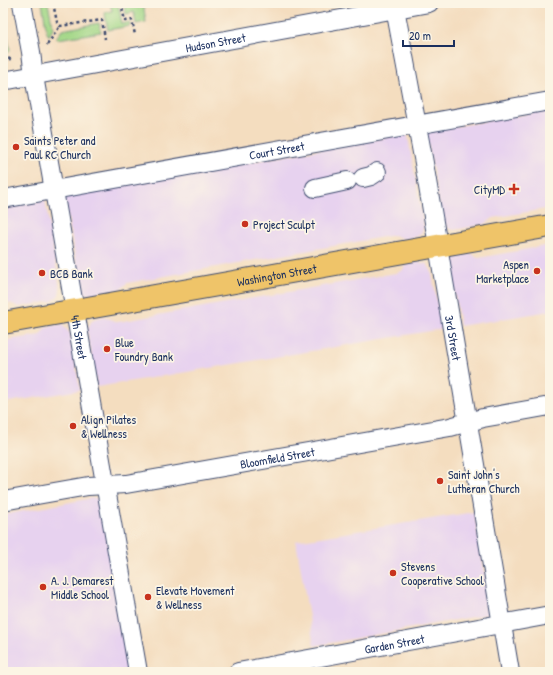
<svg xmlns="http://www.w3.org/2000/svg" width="553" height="675" font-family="'Patrick Hand',sans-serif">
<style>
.built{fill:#e7d2ef}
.green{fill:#a3d787;stroke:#5f8372}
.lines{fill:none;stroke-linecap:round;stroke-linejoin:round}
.minor-casing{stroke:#3c496d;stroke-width:20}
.major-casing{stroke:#3c496d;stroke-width:24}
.path{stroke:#3c496d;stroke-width:2.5;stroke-dasharray:3 3;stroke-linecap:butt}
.minor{stroke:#fff;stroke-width:18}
.major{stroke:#efc469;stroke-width:22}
.poi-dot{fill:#c8321e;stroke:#fcf5e5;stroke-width:1.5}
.labels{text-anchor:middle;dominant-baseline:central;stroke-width:3.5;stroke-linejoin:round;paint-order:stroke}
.street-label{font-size:12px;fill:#1b2f5e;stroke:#fcf5e5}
.poi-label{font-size:12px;fill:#1b2f5e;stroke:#fcf5e5;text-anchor:start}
</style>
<rect width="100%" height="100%" fill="#fcf5e5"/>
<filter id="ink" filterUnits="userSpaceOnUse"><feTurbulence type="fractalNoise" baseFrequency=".025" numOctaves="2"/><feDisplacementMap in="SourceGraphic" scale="8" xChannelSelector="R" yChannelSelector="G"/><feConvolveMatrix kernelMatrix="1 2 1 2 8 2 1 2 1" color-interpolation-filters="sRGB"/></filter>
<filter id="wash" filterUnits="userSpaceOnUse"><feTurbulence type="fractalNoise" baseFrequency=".012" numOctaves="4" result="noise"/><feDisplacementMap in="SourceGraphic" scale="16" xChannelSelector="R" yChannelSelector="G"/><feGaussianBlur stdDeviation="0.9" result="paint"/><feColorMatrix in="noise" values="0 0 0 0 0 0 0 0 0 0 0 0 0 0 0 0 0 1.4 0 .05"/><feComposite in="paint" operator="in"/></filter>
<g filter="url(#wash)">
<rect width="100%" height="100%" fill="#f4ddbf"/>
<!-- built -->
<g class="built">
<path d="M 550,110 L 550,208 L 493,218 L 485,224 L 454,230 L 448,228 L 442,219 L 426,132 Z"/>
<path d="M 406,134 L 408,137 L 424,227 L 422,232 L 418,236 L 404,239 L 394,235 L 127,283 L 121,289 L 94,294 L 86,294 L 81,289 L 64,196 Z"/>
<path d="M 45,200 L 60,289 L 59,295 L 57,298 L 52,301 L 19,307 L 10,303 L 3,304 L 3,207 Z"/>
<path d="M 550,245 L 550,311 L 460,326 L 450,265 L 454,257 L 459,255 L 472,254 L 477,258 L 479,258 Z"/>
<path d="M 417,262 L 427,264 L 431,270 L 442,329 L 97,387 L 87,330 L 91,322 L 96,318 L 105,317 L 118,322 L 396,273 L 402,271 L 405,266 L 408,264 Z"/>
<path d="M 57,325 L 62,325 L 70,333 L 80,390 L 3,403 L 3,341 L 40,335 L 45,328 Z"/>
<path d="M 93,498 L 96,498 L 100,501 L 134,672 L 3,672 L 3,515 Z"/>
<path d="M 474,512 L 490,605 L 490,610 L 488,614 L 314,646 L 296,541 Z"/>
</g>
<!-- green -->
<g class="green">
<path d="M 42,3 L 48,3 L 53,28 L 49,36 L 47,33 Z"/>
<path d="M 110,3 L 118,3 L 122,24 L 129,22 L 130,26 L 108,30 L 105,14 L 106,12 L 112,11 Z"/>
<path d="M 123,3 L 143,3 L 146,22 L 136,24 L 134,12 L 126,14 Z"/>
<path d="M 3,10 L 10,50 L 3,58 Z"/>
<path d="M 99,23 L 101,32 L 58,39 L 56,38 L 62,30 Z"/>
</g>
</g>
<g filter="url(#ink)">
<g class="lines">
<!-- minor casing -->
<g class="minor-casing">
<g id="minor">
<path id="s1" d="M 22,3 L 31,52 L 34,76 L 138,672"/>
<path id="s2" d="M 394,3 L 424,163 L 510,672"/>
<path id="s3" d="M 3,81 L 429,3"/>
<path d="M 363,178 L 371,176 L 377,172"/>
<path d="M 315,188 L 347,181"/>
<path id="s4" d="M 3,199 L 550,101"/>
<path id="s5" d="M 3,501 L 88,486 L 126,484 L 450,427 L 483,418 L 550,406"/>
<path id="s6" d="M 238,672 L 550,615"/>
</g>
</g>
<!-- major casing -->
<g class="major-casing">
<g id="major">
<path id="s7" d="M 3,323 L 550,226"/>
</g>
</g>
<!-- path -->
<g class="path">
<path d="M 53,3 L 57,22 L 60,26 L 102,20 L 105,39"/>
<path d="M 121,3 L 125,21 L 132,20 L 135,35"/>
<path d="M 47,45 L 60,26"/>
<path d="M 3,55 L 13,61"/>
</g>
<!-- minor -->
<use href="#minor" class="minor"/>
<!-- major -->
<use href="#major" class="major"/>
</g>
</g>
<!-- markers -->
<g class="poi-dot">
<circle cx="16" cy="147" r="4"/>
<path d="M512 183h4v4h4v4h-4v4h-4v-4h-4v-4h4z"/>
<circle cx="245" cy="224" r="4"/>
<circle cx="537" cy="271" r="4"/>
<circle cx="42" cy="273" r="4"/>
<circle cx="107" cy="349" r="4"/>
<circle cx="73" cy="426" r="4"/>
<circle cx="440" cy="481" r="4"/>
<circle cx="393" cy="573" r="4"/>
<circle cx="43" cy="587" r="4"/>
<circle cx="148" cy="597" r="4"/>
</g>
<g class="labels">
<!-- street labels -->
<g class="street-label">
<text stroke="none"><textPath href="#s3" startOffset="216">Hudson Street</textPath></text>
<text stroke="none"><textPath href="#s4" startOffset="278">Court Street</textPath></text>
<text stroke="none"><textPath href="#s7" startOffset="278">Washington Street</textPath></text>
<text stroke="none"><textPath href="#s2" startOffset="340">3rd Street</textPath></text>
<text stroke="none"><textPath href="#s1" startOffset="339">4th Street</textPath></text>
<text stroke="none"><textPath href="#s5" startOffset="278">Bloomfield Street</textPath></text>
<text stroke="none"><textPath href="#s6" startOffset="159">Garden Street</textPath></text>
</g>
<!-- poi labels -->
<g class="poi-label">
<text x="24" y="140">Saints Peter and<tspan x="24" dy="14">Paul RC Church</tspan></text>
<text x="505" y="189" text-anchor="end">CityMD</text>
<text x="253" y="224">Project Sculpt</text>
<text x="529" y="264" text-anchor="end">Aspen<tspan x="529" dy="14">Marketplace</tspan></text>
<text x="50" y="273">BCB Bank</text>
<text x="115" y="342">Blue<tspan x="115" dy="14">Foundry Bank</tspan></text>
<text x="81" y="419">Align Pilates<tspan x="81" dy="14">&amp; Wellness</tspan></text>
<text x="448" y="474">Saint John's<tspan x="448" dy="14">Lutheran Church</tspan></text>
<text x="401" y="566">Stevens<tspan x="401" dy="14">Cooperative School</tspan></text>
<text x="51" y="580">A. J. Demarest<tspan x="51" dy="14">Middle School</tspan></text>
<text x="156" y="590">Elevate Movement<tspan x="156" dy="14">&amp; Wellness</tspan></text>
</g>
</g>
<!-- margin -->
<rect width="553" height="675" fill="none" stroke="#fcf5e5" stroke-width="16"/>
<!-- scale -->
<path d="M403 40v6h51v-6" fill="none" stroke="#1b2f5e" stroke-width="2"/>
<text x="409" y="40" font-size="12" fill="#1b2f5e" stroke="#fcf5e5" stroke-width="3" paint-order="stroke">20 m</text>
</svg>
